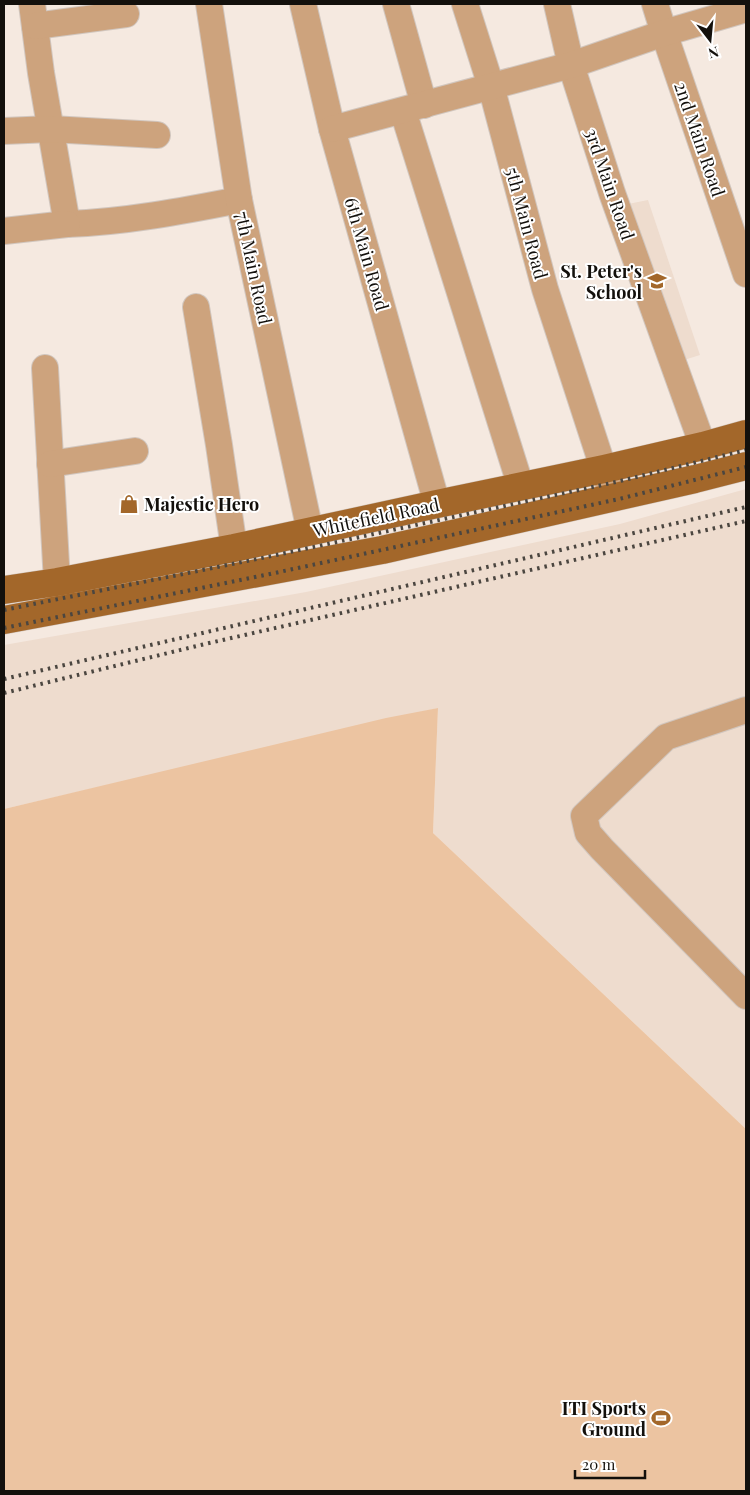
<svg xmlns="http://www.w3.org/2000/svg" width="750" height="1495" font-family="'Playfair Display',serif">
<style>
.built{fill:#eedcce}
.green{fill:#ecc4a1}
.lines{fill:none;stroke-linecap:round;stroke-linejoin:round}
.minor-casing{stroke:#d1c6be;stroke-width:28}
.major-casing{stroke:#d1c6be;stroke-width:29}
.minor{stroke:#cda37d;stroke-width:26}
.major{stroke:#a3672a;stroke-width:28}
.rail{stroke:#4b4640;stroke-width:4;stroke-dasharray:2.5 5;stroke-linecap:butt}
.labels{text-anchor:middle;dominant-baseline:central;stroke-width:4;stroke-linejoin:round;paint-order:stroke}
.street-label{font-size:18px;fill:#13100c;stroke:#fff}
.poi-label{font-size:18px;font-weight:bold;fill:#13100c;stroke:#fff;text-anchor:end}
</style>
<rect width="100%" height="100%" fill="#f5e9e0"/>
<!-- built -->
<g class="built">
<path d="M 648,200 L 700,355 L 668,365 L 613,207 Z"/>
<path d="M 746,489 L 746,1129 L 433,833 L 438,708 L 4,809 L 4,645 L 306,592 L 620,524 Z"/>
</g>
<!-- green -->
<path class="green" d="M 438,708 L 433,833 L 746,1129 L 746,1491 L 4,1491 L 4,809 L 386,718 Z"/>
<g class="lines">
<!-- minor casing -->
<g class="minor-casing">
<g id="minor">
<path d="M 32,4 L 41,73 L 67,224 C 125,222 183,211 239,200"/>
<path d="M 209,4 L 239,200 L 310,531"/>
<path d="M 303,4 L 332,129 L 437,504"/>
<path d="M 396,4 L 424,105"/>
<path d="M 465,4 L 491,86 L 545,289 L 613,498"/>
<path d="M 557,4 L 571,65 L 612,193 L 703,446"/>
<path d="M 655,4 L 664,33 L 746,274"/>
<path d="M 35,26 L 126,14"/>
<path d="M 403,111 L 521,487"/>
<path d="M 332,129 L 571,65 L 664,33 L 746,9"/>
<path d="M 4,131 L 51,129 L 157,135"/>
<path d="M 4,231 L 67,224"/>
<path d="M 196,307 L 219,445 L 234,548"/>
<path d="M 45,368 L 57,582 L 61,604"/>
<path d="M 50,464 L 135,451"/>
<path d="M 746,710 L 666,737 L 584,816 L 588,833 L 602,849 L 746,996"/>
</g>
</g>
<!-- major casing -->
<g class="major-casing">
<g id="major">
<path d="M 4,590 L 57,582 L 234,548 L 437,504 L 604,469 L 703,446 L 746,434"/>
<path d="M 4,620 L 382,550 L 695,479 L 746,466"/>
</g>
</g>
<!-- minor -->
<use href="#minor" class="minor"/>
<!-- major -->
<use href="#major" class="major"/>
<!-- rail -->
<g class="rail">
<path d="M 4,610 L 267,557 L 616,482 L 746,450"/>
<path d="M 4,628 L 270,574 L 619,499 L 746,467"/>
<path d="M 4,679 L 746,507"/>
<path d="M 4,693 L 205,644 L 746,521"/>
</g>
</g>
<!-- icons -->
<defs>
<g id="school-bare" transform="scale(1.5)"><path d="M0-5L7-2L0 1L-7-2ZM-4 1L0 2.5L4 1V4Q0 6-4 4Z" fill="#a3672a" stroke="#fff" stroke-width="2.5" paint-order="stroke"/></g>
<g id="shop-bare" transform="scale(1.5)"><path d="M-5-2.5h2.3a2.7 3.5 0 0 1 5.4 0H5L5.5 6h-11ZM-1.5-2.5h3a1.5 2.3 0 0 0-3 0Z" fill="#a3672a" stroke="#fff" stroke-width="2.5" paint-order="stroke"/></g>
<g id="stadium-bare" transform="scale(1.5)"><path d="M0-5a6.5 5 0 1 0 0 10a6.5 5 0 1 0 0-10ZM-3.5-1.8h7v3.6h-7Z" fill="#a3672a" stroke="#fff" stroke-width="2.5" paint-order="stroke"/></g>
</defs>
<g fill-rule="evenodd">
<use href="#school-bare" x="657" y="281"/>
<use href="#shop-bare" x="129" y="504"/>
<use href="#stadium-bare" x="661" y="1418"/>
</g>
<g class="labels">
<!-- street labels -->
<g class="street-label">
<text transform="translate(700 139) rotate(71)">2nd Main Road</text>
<text transform="translate(610 184) rotate(71)">3rd Main Road</text>
<text transform="translate(527 223) rotate(75)">5th Main Road</text>
<text transform="translate(367 254) rotate(74)">6th Main Road</text>
<text transform="translate(254 268) rotate(78)">7th Main Road</text>
<text transform="translate(376 517) rotate(-12)">Whitefield Road</text>
</g>
<!-- poi labels -->
<g class="poi-label">
<text x="642" y="271">St. Peter's<tspan x="642" dy="21">School</tspan></text>
<text x="144" y="504" text-anchor="start">Majestic Hero</text>
<text x="646" y="1408">ITI Sports<tspan x="646" dy="21">Ground</tspan></text>
</g>
</g>
<!-- border -->
<rect width="750" height="1495" fill="none" stroke="#13100c" stroke-width="10"/>
<!-- north arrow -->
<g transform="translate(710 40) rotate(164)" stroke="#ffffff" stroke-width="4" paint-order="stroke">
<path d="M0-4L9 19L0 12L-9 19Z" fill="#13100c"/>
<text y="-8" font-size="14" font-weight="bold" text-anchor="middle" fill="#13100c">N</text>
</g>
<!-- scale -->
<path d="M575 1470v8h70v-8" fill="none" stroke="#13100c" stroke-width="2.5"/>
<text x="582" y="1470" font-size="15" fill="#13100c" stroke="#ffffff" stroke-width="4" paint-order="stroke">20 m</text>
</svg>
